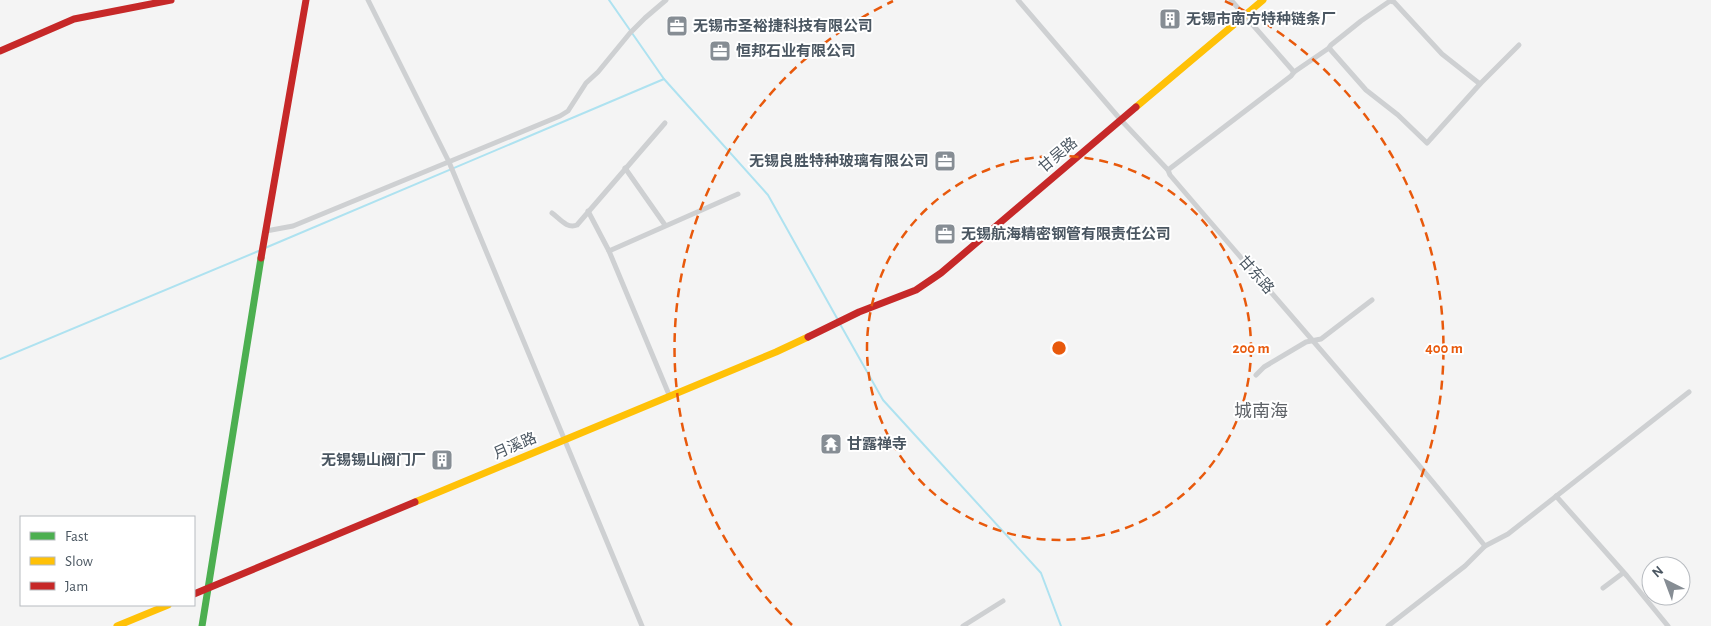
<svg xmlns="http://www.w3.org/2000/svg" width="1711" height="626" font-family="'Alegreya Sans','Noto Sans SC',sans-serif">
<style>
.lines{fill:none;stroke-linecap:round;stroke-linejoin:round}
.stream{stroke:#aee2f0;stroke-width:2}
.street{stroke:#ced0d2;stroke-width:5}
.fast{stroke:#4caf50;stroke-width:7}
.slow{stroke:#ffc107;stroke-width:7}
.jam{stroke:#c62828;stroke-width:7}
.ring{fill:none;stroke:#e8590c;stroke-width:2.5;stroke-dasharray:9 6}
.labels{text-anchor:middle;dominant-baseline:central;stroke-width:4;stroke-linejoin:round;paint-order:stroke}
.poi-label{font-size:15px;font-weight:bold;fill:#4a5661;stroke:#fff;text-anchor:start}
.street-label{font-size:15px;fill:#4a5661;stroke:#fff}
.quarter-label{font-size:18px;fill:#5f6368;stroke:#fff}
.centre{fill:#e8590c;stroke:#fff;stroke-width:2.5}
.ring-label{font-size:15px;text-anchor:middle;font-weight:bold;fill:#e8590c;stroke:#fff;stroke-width:4;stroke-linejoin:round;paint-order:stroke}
</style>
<rect width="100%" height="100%" fill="#f4f4f4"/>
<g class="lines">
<!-- stream -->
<g class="stream">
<path d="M 609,0 L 664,79 L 768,195 L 838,320"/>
<path d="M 265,248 L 664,79"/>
<path d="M 840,324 L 883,400 L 1041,573 L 1061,626"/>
<path d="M 0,359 L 261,250"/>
</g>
<!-- street -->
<g class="street">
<path d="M 368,0 L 449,162 L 642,626"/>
<path d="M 1018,0 L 1120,119 L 1168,170 L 1170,175 C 1275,298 1383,419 1485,546"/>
<path d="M 1231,0 L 1294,72"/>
<path d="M 1329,48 L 1366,90 L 1398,115 L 1427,143 L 1480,84 L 1519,45"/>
<path d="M 625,168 L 665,225"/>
<path d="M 1168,170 L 1291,76 L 1294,72 L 1329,48 L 1331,45 L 1361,21 L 1390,1 L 1394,2 L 1442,54 L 1480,84"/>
<path d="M 588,211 L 609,251 L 670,397"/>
<path d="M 552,213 C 560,219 567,229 577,225 L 665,123"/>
<path d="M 266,231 L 293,226 L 560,116 L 568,111 L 586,83 L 598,72 L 630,33 L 645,18 L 666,0"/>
<path d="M 609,251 L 738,194"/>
<path d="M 1256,375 L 1264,367 L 1306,342 L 1321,339 L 1372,300"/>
<path d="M 1556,496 L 1627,576 L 1668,626"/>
<path d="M 1603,588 L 1623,573"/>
<path d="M 963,626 L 1003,601"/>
<path d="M 1388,626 L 1465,566 L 1485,546 L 1508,534 L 1689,392"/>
</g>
<!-- fast -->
<path class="fast" d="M 202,626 L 261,258"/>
<!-- slow -->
<g class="slow">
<path d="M 1136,107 L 1263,0"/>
<path d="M 415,502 L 776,352 L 808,337"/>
<path d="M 117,626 L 168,605"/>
</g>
<!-- jam -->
<g class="jam">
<path d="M 0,51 L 74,19 L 171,0"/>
<path d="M 261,258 L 306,0"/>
<path d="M 808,337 L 859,312 L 916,290 L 941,273 L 1136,107"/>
<path d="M 194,594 L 415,502"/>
</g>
</g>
<!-- distance rings -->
<g class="ring">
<circle cx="1059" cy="348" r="192"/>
<path d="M792 625A385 385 0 0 1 893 1M1225 1A385 385 0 0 1 1326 625"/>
</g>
<!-- icons -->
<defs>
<g id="building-square" transform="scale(1.125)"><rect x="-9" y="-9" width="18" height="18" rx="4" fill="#868d94" stroke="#fff"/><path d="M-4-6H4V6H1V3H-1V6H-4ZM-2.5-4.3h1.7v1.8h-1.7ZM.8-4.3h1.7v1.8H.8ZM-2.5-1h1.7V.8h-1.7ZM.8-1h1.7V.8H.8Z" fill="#fff"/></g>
<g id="office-square" transform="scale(1.125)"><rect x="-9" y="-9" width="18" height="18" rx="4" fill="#868d94" stroke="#fff"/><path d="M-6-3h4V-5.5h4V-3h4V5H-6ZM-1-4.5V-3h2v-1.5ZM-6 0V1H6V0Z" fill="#fff"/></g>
<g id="temple-square" transform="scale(1.125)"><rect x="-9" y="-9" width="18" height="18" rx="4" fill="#868d94" stroke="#fff"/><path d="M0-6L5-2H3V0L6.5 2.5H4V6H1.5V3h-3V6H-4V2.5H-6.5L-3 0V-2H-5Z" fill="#fff"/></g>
</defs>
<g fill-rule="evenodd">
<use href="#building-square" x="1170" y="19"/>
<use href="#office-square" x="677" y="26"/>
<use href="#office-square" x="720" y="51"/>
<use href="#office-square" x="945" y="161"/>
<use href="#office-square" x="945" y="234"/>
<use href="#temple-square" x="831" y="444"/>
<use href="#building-square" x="442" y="460"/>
</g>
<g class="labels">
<!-- poi labels -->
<g class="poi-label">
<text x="1186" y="19">无锡市南方特种链条厂</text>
<text x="693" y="26">无锡市圣裕捷科技有限公司</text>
<text x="736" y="51">恒邦石业有限公司</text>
<text x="929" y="161" text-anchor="end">无锡良胜特种玻璃有限公司</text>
<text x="961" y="234">无锡航海精密钢管有限责任公司</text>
<text x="847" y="444">甘露禅寺</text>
<text x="426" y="460" text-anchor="end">无锡锡山阀门厂</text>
</g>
<!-- street labels -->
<g class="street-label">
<text transform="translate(1058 155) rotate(-40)">甘吴路</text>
<text transform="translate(1256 275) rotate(49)">甘东路</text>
<text transform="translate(515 446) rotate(-23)">月溪路</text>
</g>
<!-- quarter labels -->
<g class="quarter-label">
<text x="1261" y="412">城南海</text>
</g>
</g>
<circle cx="1059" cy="348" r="8" class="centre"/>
<g class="ring-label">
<text x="1251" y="353">200 m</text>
<text x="1444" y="353">400 m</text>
</g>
<!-- legend -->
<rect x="20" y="516" width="175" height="90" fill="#ffffff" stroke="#b7bbc0"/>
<rect x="30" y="532" width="25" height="8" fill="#4caf50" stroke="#b7bbc0"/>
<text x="65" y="541" font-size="15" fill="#4a5661">Fast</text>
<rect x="30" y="557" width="25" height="8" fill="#ffc107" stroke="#b7bbc0"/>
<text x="65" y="566" font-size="15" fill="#4a5661">Slow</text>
<rect x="30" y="582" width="25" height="8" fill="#c62828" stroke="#b7bbc0"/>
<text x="65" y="591" font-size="15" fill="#4a5661">Jam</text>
<!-- north arrow -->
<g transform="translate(1666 581) rotate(318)"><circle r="24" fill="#ffffff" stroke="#b7bbc0"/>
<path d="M0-4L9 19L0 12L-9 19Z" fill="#868d94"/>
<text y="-8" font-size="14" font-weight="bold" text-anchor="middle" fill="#4a5661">N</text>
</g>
</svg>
